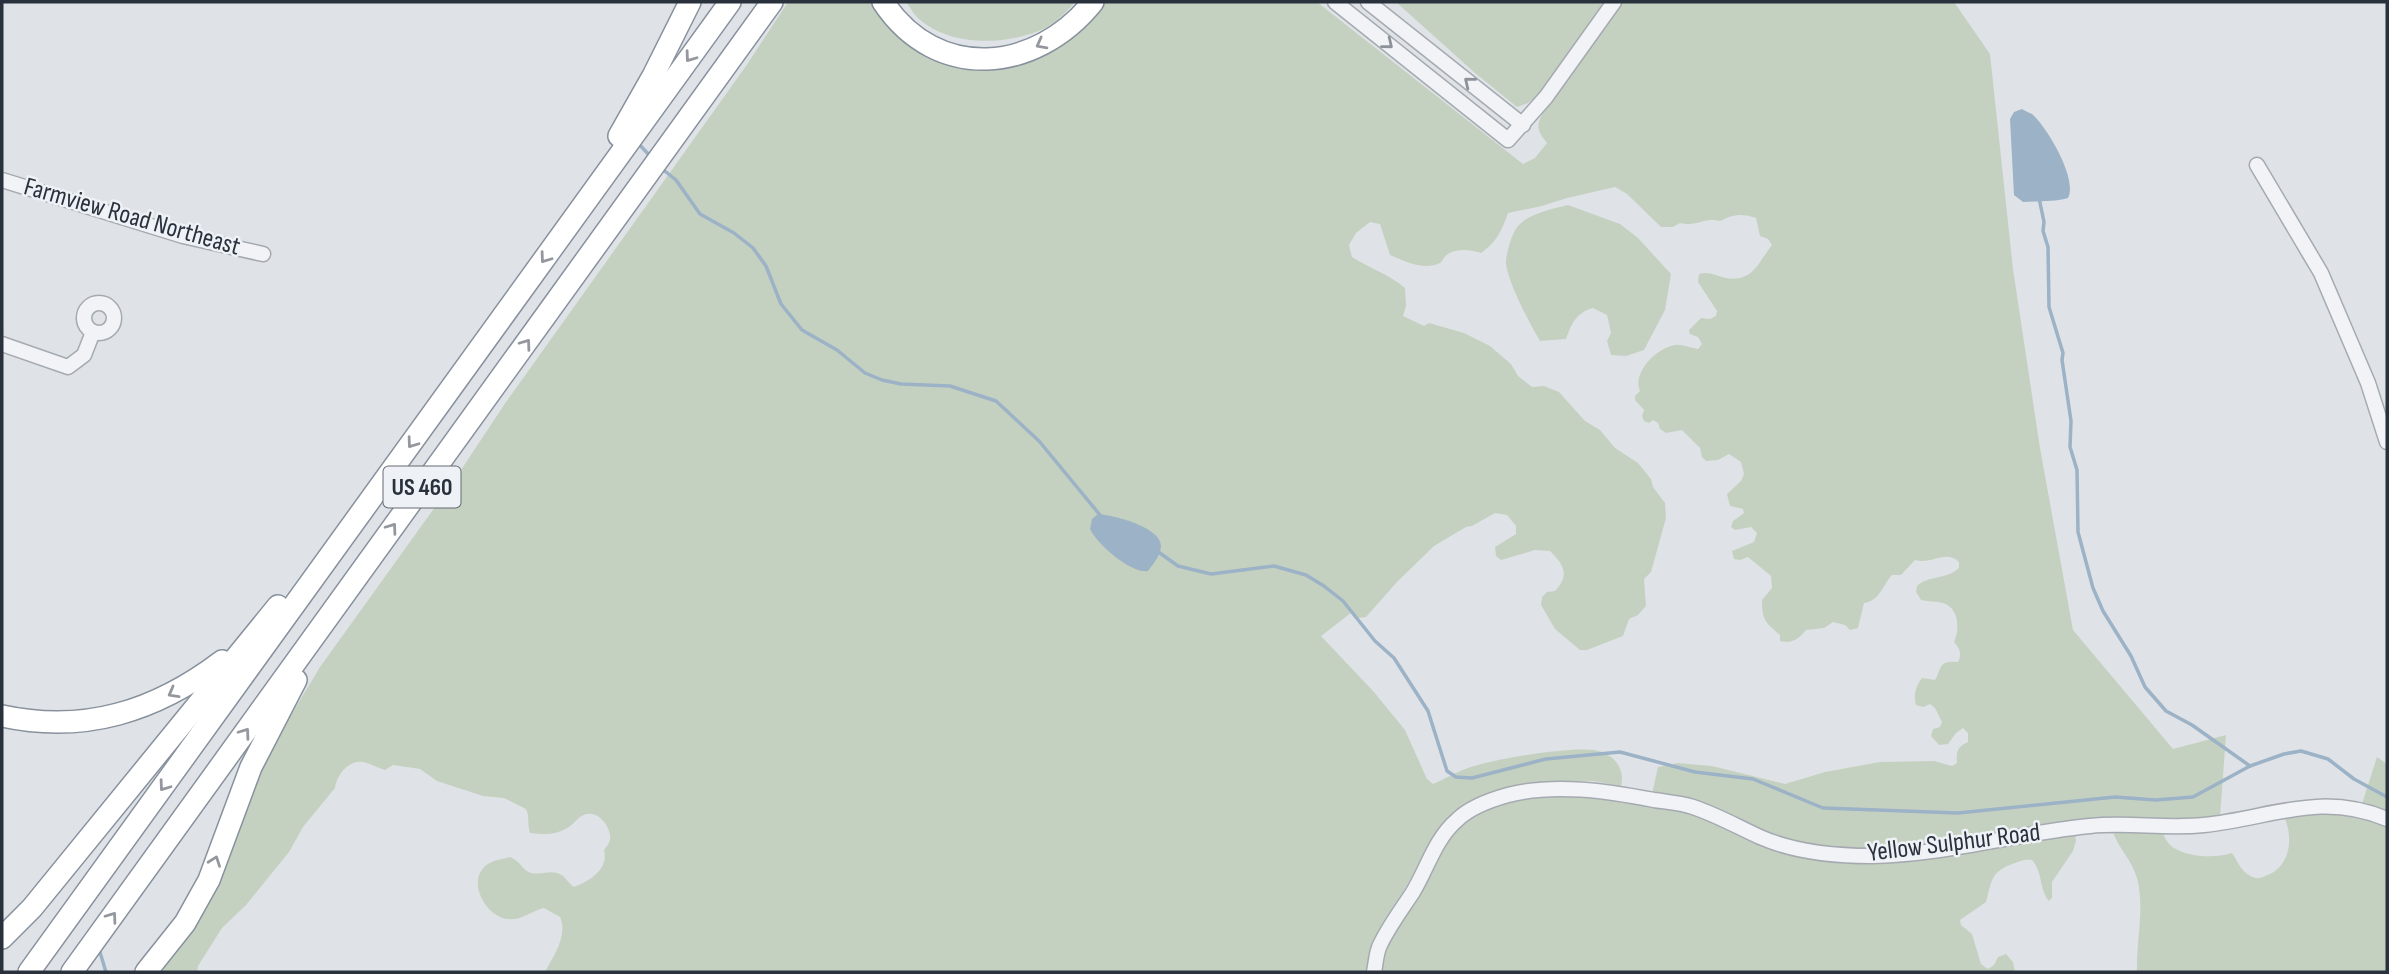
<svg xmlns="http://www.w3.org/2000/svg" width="2389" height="974" font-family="'Sofia Sans Condensed',sans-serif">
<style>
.green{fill:#c5d1c0}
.water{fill:#9cb2c6}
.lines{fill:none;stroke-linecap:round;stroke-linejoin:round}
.stream{stroke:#9cb2c6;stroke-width:3.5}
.minor-casing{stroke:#a5aab1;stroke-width:17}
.highway-casing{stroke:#87919d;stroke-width:24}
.minor{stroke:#f1f3f6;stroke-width:14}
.highway{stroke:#fff;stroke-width:21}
.oneway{stroke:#94989e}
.oneway2{stroke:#8d929a}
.labels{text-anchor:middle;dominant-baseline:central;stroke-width:5;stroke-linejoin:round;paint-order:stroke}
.shield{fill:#eef1f5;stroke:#646b74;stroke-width:2}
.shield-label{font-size:24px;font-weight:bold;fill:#29313d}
.street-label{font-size:26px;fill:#29313d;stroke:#eef1f5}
</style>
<rect width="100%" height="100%" fill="#dfe3e7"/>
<!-- green -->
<g class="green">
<path d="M 788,2 L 880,2 L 897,24 L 990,64 L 1101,6 L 1103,2 L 1317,2 L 1523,164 L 1535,158 L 1547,143 C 1538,132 1535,126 1543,113 L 1622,2 L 1954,2 L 1990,54 L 2013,269 L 2040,448 L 2073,630 L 2173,749 L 2226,735 L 2220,818 L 1906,850 L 1846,849 L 1816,846 L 1782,839 L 1652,794 L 1658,767 L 1678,763 L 1712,766 L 1785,784 L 1825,772 L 1880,762 L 1934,761 L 1952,766 L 1957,763 C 1956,752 1957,747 1968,742 L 1968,733 L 1963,728 L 1956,733 L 1948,744 L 1939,745 L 1931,736 L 1933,729 L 1940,727 L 1942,722 L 1935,708 L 1930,704 L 1923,707 L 1916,705 C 1913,695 1916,686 1922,678 L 1935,680 C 1942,668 1938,660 1958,662 C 1962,654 1960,649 1954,642 C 1960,629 1959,608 1943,603 C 1937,601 1928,602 1921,600 L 1916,592 L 1917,586 C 1929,575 1946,580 1959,568 L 1959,562 C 1946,549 1932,565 1915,560 L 1901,575 L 1892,575 C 1882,586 1880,601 1864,603 L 1858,628 L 1850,630 L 1845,625 L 1833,622 L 1824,628 L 1806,630 C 1799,639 1792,644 1780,641 L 1780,635 C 1765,622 1762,620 1762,600 L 1772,588 L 1771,576 L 1748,557 L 1740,560 L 1734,559 L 1732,551 L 1754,542 L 1757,533 L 1751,527 L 1735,530 L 1731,527 L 1733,521 L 1744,513 L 1743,509 L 1730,506 L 1727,494 L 1741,481 L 1744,474 L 1741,462 L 1729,454 L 1718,460 L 1706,461 L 1702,457 L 1700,448 L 1682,430 L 1666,433 L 1660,429 L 1658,423 L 1653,420 L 1649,423 L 1644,421 L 1642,416 L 1644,410 L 1635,400 L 1635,396 L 1640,391 C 1632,373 1656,348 1675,345 C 1681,344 1691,348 1698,349 L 1702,344 L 1698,337 L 1690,334 L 1689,330 L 1701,318 L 1710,319 L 1716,316 L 1717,311 L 1698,282 L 1699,274 C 1710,271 1716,276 1726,278 C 1753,283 1759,261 1772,245 L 1768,239 L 1760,236 L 1756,218 C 1742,213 1733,214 1720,221 C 1703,217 1699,227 1680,223 L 1673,227 L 1661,227 L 1627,194 L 1615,187 L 1567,198 L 1542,206 L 1508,213 C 1502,230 1497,242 1481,253 C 1470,250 1458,248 1448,254 C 1444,256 1443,261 1440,263 C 1425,271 1404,261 1390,255 L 1380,224 L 1370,222 L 1356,233 L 1349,245 L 1352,257 C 1371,269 1387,273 1405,288 L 1406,306 L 1403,316 L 1424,326 L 1429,323 L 1464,333 L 1490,346 L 1511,364 L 1518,376 L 1532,387 L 1544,386 L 1559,392 L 1585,421 L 1600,430 L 1615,448 L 1638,463 L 1651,479 L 1653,487 L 1665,503 L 1666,518 L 1651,572 L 1644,579 L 1646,606 L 1638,615 L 1629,619 L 1623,636 L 1587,650 L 1580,650 L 1555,629 L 1541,605 L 1542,597 L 1547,592 L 1555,591 C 1570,575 1564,565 1550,551 L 1535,550 L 1501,560 L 1496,556 L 1495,547 L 1516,534 L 1516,526 L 1507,515 L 1495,513 L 1472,526 L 1466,527 L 1434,546 L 1397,582 L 1366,617 L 1359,618 L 1351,613 L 1321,636 L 1374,692 L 1405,730 L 1427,779 L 1433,784 C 1445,779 1456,772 1468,768 C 1489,760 1583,743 1602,752 C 1617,758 1625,771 1621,786 L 1593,781 L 1567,781 L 1501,791 L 1479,798 L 1422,860 L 1377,936 L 1368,972 L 545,972 C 554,955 568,936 560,917 L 544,908 C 531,911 521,921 507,919 C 485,916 465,879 488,864 C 494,860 503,859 510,857 C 522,863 519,865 527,871 C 535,877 548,870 557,873 C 565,875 567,882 574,887 C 590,881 609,869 604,850 C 606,847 609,844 610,840 C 612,828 599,811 587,814 C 579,815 575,823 569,827 C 557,835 544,835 530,833 C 527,824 530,817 526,809 L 504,798 L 483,796 L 437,781 L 420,769 L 393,765 L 385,770 C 377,768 370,763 363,762 C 348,760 337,775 335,788 L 303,827 L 289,852 L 246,905 L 222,928 L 198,966 L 197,972 L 160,972 L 182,946 L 209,903 L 263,769 L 282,730 L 320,667 L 453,482 L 506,402 L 746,66 Z"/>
<path d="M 906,2 L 1075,2 C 1065,14 1051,27 1036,32 C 1000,45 950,46 919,19 C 914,15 910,7 906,2 Z"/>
<path d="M 1396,2 L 1606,2 L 1539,94 L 1528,103 L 1517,107 L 1475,73 Z"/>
<path d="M 1568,205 L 1620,224 L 1638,238 L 1671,274 L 1665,310 L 1644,350 L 1626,356 L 1611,355 L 1607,341 L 1611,333 L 1607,315 L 1593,308 C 1576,313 1572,323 1566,339 L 1540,341 C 1531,326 1506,279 1506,262 C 1506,253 1512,233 1518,226 C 1529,213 1553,209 1568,205 Z"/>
<path d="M 2377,757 L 2387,764 L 2387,813 L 2362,804 Z"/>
<path d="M 1573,794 L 1683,810 L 1835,859 L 2075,833 L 2076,841 L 2073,851 L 2052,882 L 2052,898 L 2049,901 C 2039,890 2043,872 2032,860 C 2026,859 2022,860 2015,863 C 1991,871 1992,880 1986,902 L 1960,920 L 1961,925 L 1972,934 L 1981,964 L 1988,969 L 1994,965 L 1998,957 L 2006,954 L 2013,962 L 2015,972 L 1378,972 L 1382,952 L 1444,842 L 1474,812 L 1518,798 Z"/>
<path d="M 2339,810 L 2387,824 L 2387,972 L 2137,972 C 2136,942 2145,908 2137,878 C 2132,860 2117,847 2112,829 L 2161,829 C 2164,836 2167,844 2174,848 C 2191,858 2215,858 2232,853 C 2237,860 2241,871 2249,875 C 2255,879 2260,879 2265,876 C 2289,868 2294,841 2285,819 L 2290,813 Z"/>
</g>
<!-- water -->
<g class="water">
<path d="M 2022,109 C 2023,110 2032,114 2032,114 C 2047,127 2078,179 2068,198 C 2056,202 2036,201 2023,202 L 2014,195 L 2010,119 L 2014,112 Z"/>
<path d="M 1098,514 C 1113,515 1161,527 1161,546 C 1161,555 1153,564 1148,571 C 1131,574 1097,544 1090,529 L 1092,519 Z"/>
</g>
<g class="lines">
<!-- stream -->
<g class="stream">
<path d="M 637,142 L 651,157"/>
<path d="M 661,168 L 676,180 L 700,214 L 734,233 L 753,248 L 766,266 L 781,304 L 802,330 L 837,350 L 865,373 L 882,380 L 901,384 L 950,386 L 996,401 L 1039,441 L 1100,515"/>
<path d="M 2039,198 L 2044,222 L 2043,231 L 2048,247 L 2049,307 L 2063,353 L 2062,360 L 2071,421 L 2070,447 L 2077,470 L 2078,532 L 2093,588 L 2103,611 L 2131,656 L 2145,687 L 2166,711 L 2192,725 L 2250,766"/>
<path d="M 1157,551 L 1178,566 L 1211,574 L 1274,566 L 1306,575 L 1324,586 L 1343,601 L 1375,641 L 1394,658 L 1428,711 L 1447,771 L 1456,777 L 1472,778 L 1546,759 L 1620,752 L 1695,772 L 1753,779 L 1823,808 L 1958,813 L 2115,797 L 2156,800 L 2193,797 L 2250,766 L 2284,754 L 2301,751 L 2328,759 L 2354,779 L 2387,797"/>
<path d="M 99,949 L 106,972"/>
</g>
<!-- minor casing -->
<g class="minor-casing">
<g id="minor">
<path d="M 1335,2 L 1508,140 L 1546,97 L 1614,2"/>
<path d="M 1368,2 L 1523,125"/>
<path d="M 2257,165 L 2321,273 L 2368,383 L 2387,442"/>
<path d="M 2,180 L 183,236 L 263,254"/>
<circle cx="99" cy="318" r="15"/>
<path d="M 2,344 L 68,367 L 84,355 L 93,332"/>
<path d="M 1374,972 C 1376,963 1376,953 1380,945 C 1389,926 1402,909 1413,892 C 1428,867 1435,839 1457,820 C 1470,807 1490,800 1508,795 C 1555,783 1607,791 1654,800 C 1667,802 1681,803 1693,807 C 1717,815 1738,827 1760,837 C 1794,852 1835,856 1871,856 C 1945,855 2017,833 2090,826 C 2128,822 2166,829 2204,825 C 2271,818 2320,791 2387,819"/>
</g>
</g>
<!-- highway casing -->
<g class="highway-casing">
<g id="highway">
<path d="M 883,2 C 937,83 1036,73 1093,2"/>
<path d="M 619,136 L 653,76 L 690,2"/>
<path d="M 2,716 C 85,734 156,711 222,661"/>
<path d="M 2,938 L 32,908 L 278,606"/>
<path d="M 29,972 L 730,2"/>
<path d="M 72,972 L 772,2"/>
<path d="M 146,972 L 185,923 L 209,880 L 251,767 L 296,680"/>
</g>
</g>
<!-- minor -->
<use href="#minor" class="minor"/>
<!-- highway -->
<use href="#highway" class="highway"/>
</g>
<!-- one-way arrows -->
<defs><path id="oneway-chevron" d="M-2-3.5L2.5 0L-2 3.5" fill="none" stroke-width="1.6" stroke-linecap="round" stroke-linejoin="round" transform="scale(1.75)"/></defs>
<g class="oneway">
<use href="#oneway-chevron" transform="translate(1041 44) rotate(152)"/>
<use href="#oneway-chevron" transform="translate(690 57) rotate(126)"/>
<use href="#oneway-chevron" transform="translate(545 258) rotate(126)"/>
<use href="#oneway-chevron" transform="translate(526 344) rotate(-54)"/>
<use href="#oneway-chevron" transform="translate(412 443) rotate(126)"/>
<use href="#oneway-chevron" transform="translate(392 528) rotate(-54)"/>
<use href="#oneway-chevron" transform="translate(173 693) rotate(151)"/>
<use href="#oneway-chevron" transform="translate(245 733) rotate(-54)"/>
<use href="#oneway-chevron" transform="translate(164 786) rotate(126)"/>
<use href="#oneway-chevron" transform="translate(215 861) rotate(-70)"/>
<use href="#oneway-chevron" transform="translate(112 917) rotate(-54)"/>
</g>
<g class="oneway2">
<use href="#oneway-chevron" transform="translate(1388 44) rotate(39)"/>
<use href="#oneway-chevron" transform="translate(1469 82) rotate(-141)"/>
</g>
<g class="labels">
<!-- shield labels -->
<rect class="shield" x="383.5" y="466.5" width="77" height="41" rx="5"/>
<g class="shield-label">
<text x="422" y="487">US 460</text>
</g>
<!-- street labels -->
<g class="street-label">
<text transform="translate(132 217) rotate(16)">Farmview Road Northeast</text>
<text transform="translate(1954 843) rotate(-7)">Yellow Sulphur Road</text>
</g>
</g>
<!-- border -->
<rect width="2389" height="974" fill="none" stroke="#29313d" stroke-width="7"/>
</svg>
